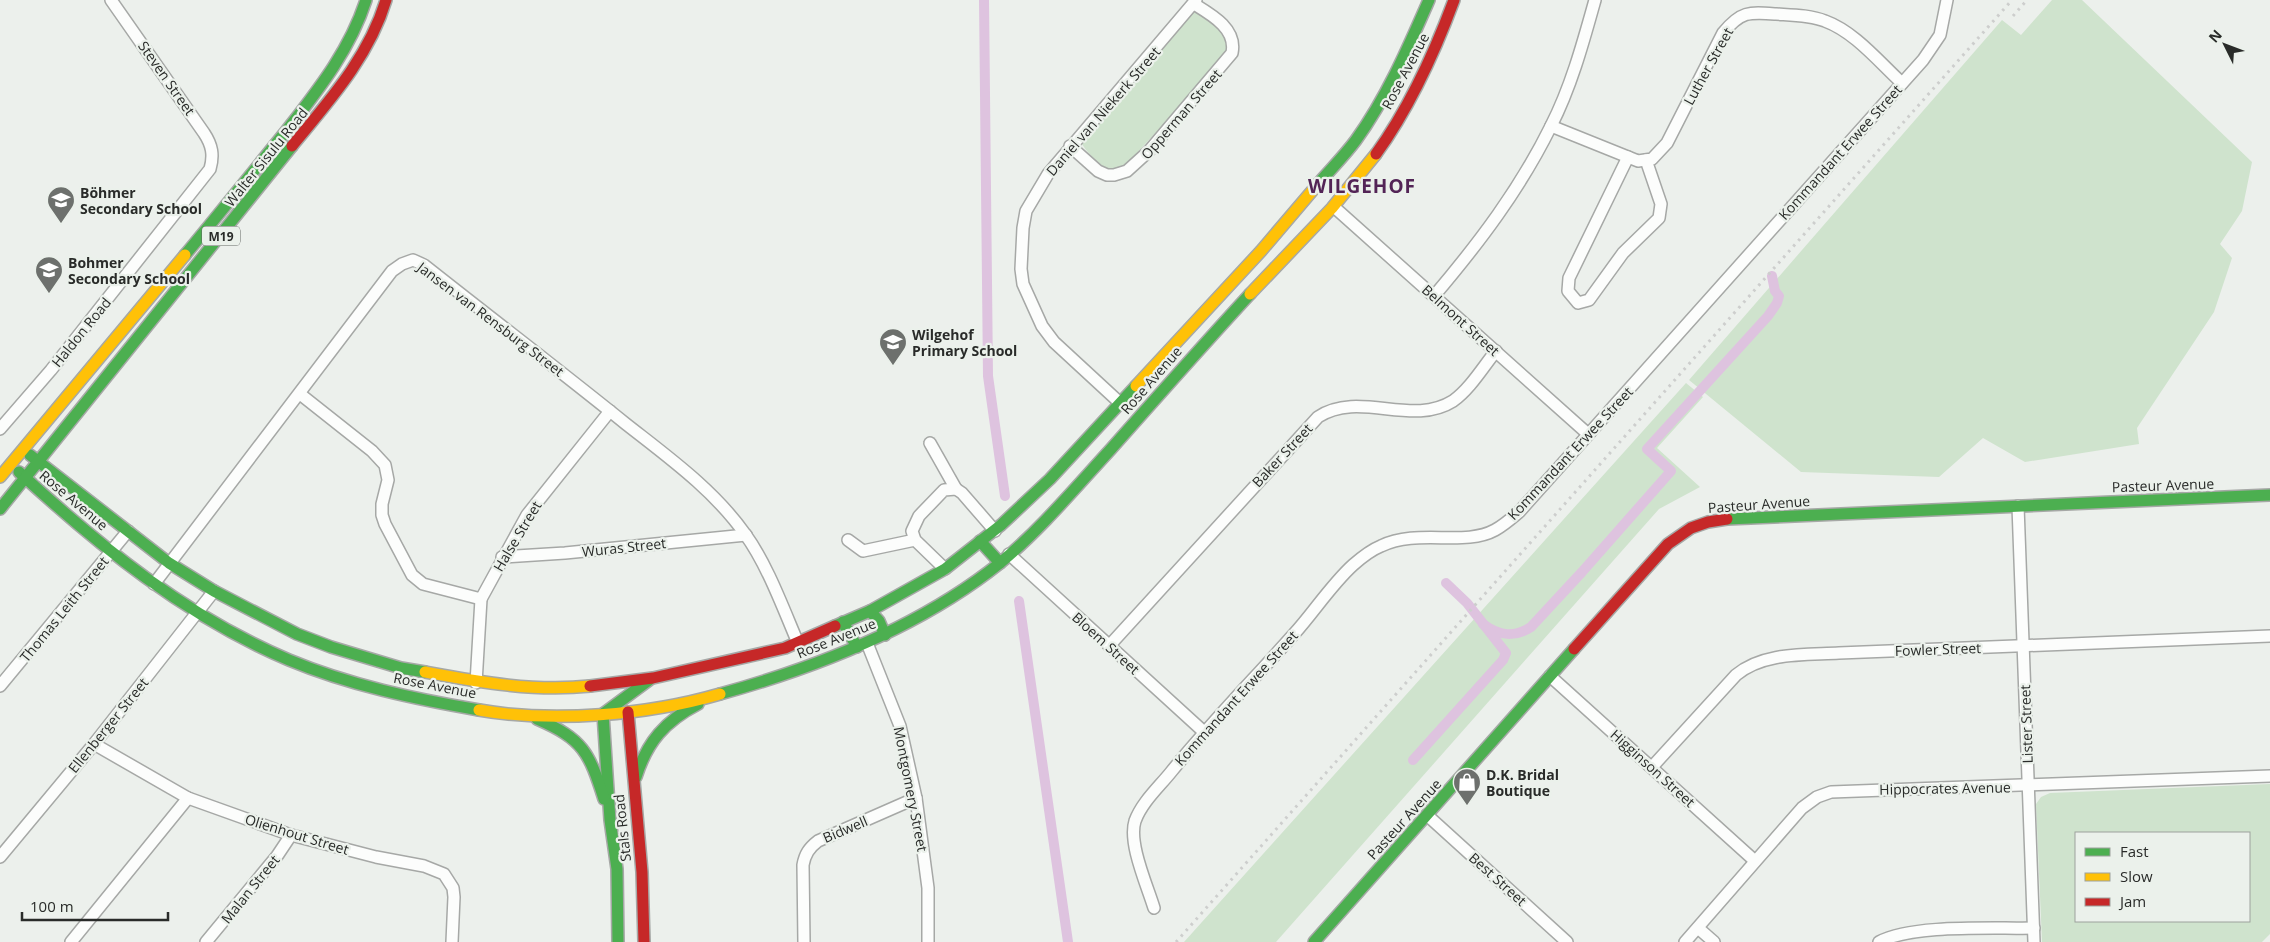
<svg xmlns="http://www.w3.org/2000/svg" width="2270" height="942" font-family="'Open Sans',sans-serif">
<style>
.green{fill:#cfe3cd;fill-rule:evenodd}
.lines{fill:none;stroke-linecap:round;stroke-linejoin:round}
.canal{stroke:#dec3df;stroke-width:10}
.street-casing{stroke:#a6a8a6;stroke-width:14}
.fast-casing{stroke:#a6a8a6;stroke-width:14}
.slow-casing{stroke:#a6a8a6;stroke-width:14}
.jam-casing{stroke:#a6a8a6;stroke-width:14}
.street{stroke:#fcfdfc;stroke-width:11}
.fast{stroke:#4caf50;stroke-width:11}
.slow{stroke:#ffc107;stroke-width:11}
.jam{stroke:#c62828;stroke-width:11}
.rail{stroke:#cdcecd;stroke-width:3;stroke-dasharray:2.5 5;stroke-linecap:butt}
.labels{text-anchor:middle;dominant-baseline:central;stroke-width:4.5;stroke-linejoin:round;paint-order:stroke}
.shield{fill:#ebf1eb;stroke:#636663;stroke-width:1}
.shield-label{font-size:12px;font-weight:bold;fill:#292b29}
.street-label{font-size:14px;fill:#292b29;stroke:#ebf1eb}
.poi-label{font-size:14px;font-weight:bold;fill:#292b29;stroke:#ebf1eb;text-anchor:start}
.district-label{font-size:19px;font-weight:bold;letter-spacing:1px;fill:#532456;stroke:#ebf1eb}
</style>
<rect width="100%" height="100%" fill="#ecf0ec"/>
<!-- green -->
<g class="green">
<path d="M 2052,0 L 2082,0 L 2252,162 L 2242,211 L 2220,244 L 2232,258 L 2214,312 L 2137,428 L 2139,444 L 2025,462 L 1983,438 L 1939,477 L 1801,472 L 1689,380 L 2002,20 L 2021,35 Z"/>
<path d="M 1198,12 C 1218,23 1232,27 1228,54 L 1125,166 C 1121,168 1117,170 1113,170 C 1102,169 1085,151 1081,142 L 1192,13 Z"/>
<path d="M 1686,383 L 1703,397 L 1657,448 L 1700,487 L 1659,509 L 1276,942 L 1184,942 Z"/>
<path d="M 2270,784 L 2270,934 L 2262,942 L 2042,942 L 2036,804 L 2041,797 L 2050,793 ZM 2076,833 L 2249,833 L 2249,921 L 2076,921 Z"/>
</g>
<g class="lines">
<!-- canal -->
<g class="canal">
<path d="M 984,0 L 988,376 L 1005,496"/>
<path d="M 1019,601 L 1068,942"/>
<path d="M 1483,624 C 1499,636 1514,638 1531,627 L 1582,572 L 1671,471 L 1647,449 L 1768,316 L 1777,303 L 1779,296 L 1775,291 L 1772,276"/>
<path d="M 1413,760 L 1503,660 L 1506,653 L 1467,603 L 1446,583"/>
</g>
<!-- street casing -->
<g class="street-casing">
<g id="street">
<path d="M 1551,126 L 1638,161 L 1652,159 L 1667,143 L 1723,33 C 1741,11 1749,12 1776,14 C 1792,15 1810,15 1825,21 C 1855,32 1879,62 1902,83"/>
<path d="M 1070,146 L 1098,171 L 1107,175 L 1114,175 L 1127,171 L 1149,151 L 1232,53 C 1237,29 1212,15 1194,4"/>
<path d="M 1628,157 L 1569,278 L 1568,291 L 1578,303 L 1589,300 L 1623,253 L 1659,218 L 1661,204 L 1646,160"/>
<path d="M 1334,207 L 1588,434"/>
<path d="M 1434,296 C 1479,243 1520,189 1551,126 C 1571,87 1583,43 1595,0"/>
<path d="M 300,394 L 372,451 L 385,465 L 388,480 L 382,504 L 382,515 L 385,524 L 412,575 L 423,584 L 481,599"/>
<path d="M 1119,402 L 1054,342 L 1042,326 L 1023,284 L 1021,269 L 1023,228 L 1026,211 L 1048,174 L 1196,0"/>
<path d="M 0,429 L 51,370 L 210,169 C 214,155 212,145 204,133 L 111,0"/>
<path d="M 930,443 L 956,489"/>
<path d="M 2018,506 L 2034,942"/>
<path d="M 848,540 L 863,551 L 915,540"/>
<path d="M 1009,554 L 1204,732"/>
<path d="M 502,557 L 565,553 L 746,535"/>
<path d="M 945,569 L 915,540 L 912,531 L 919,516 L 944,490 L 956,489 L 962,493 L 995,531"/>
<path d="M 154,584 L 392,271 L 402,264 L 413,260 L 424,265 C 491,318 559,370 626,424 C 668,457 714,490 745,534 C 767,564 783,608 798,643"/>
<path d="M 867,643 L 900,726 L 916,798 L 928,888 L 928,942"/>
<path d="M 1109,646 L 1318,417 C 1359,390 1412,427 1453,401 C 1470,389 1483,367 1496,351"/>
<path d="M 1550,676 L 1755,861"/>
<path d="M 476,683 L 481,599 L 527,515 L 610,411"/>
<path d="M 0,686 L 128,531"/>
<path d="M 94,744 L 188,798 L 291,835 L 376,857 L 424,866 L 444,874 L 453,888 L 454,897 L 452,942"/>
<path d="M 1652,767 L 1736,675 C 1763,652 1805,655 1839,653 L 2270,636"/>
<path d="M 1428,816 L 1567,942"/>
<path d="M 0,857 L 94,744 L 214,591"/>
<path d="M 1154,908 C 1147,885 1128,843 1135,821 C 1142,802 1159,787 1171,772 C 1210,724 1253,680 1294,634 C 1314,612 1331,585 1353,565 C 1361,558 1371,550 1381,546 C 1418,528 1464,547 1495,530 C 1504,525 1512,518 1519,512 L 1923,60 L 1940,35 L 1947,0"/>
<path d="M 1698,928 L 1714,942"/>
<path d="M 71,942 L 188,798"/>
<path d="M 206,942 L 277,856 L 291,835"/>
<path d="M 804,942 L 803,865 C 805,854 809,848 818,841 L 916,798"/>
<path d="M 1685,942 L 1802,808 L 1817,797 L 1831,792 L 2270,776"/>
<path d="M 1879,942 C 1913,924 1993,929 2034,928"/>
</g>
</g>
<!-- fast casing -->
<g class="fast-casing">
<g id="fast">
<path d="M 1318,184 C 1331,169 1345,155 1356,140 C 1387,97 1408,48 1429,0"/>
<path d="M 185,255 C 219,214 253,172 287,130 C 318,90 350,50 366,0"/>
<path d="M 30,455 L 169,563 L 214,591 L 297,634 L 331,647 L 401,668 L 425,672"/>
<path d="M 19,472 C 99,546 187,617 289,660 C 349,685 415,699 479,710"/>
<path d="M 0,509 L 292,146"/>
<path d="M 1727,519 L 2270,495"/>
<path d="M 980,541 L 1000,563"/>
<path d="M 870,611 L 879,621 L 885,635"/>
<path d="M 843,622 L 857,647"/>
<path d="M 835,626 L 870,611 L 945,569 L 1001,525 L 1050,479 L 1136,386"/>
<path d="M 720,694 C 818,667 920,627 1000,563 C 1039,531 1077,486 1111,449 C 1157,397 1203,345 1250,294"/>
<path d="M 603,714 L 610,820 L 617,869 L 618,942"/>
<path d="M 603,714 L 649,680"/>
<path d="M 537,719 C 583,739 589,752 604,799"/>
<path d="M 636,777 C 647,742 665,721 698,704"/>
<path d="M 1314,942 L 1574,649"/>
</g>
</g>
<!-- slow casing -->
<g class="slow-casing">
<g id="slow">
<path d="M 1250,294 L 1332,208 L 1376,154"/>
<path d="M 1136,386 L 1261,251 L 1318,184"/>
<path d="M 0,477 L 185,255"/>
<path d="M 425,672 C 480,682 534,692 590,686"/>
<path d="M 479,710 C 553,723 648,715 720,694"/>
</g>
</g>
<!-- jam casing -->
<g class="jam-casing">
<g id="jam">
<path d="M 292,146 C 329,101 369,57 386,0"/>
<path d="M 1376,154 C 1410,107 1434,54 1454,0"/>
<path d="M 1574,649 L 1668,544 L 1691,528 L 1708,522 L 1727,519"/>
<path d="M 590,686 L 653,678 L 785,648 L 835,626"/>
<path d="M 628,712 L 642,872 L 644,942"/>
</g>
</g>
<!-- street -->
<use href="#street" class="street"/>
<!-- fast -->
<use href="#fast" class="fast"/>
<!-- slow -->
<use href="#slow" class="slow"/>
<!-- jam -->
<use href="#jam" class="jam"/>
<!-- rail -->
<g class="rail">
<path d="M 2013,16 L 2027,0"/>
<path d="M 1176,942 L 2012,0"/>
</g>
</g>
<!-- icons -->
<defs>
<g id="school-pin" transform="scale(1.4375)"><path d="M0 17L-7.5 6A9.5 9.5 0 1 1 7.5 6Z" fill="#6d706d" stroke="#ebf1eb"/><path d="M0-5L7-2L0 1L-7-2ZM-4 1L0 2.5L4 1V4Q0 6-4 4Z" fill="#fff"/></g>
<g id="shop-pin" transform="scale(1.4375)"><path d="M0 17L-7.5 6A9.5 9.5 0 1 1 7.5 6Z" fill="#6d706d" stroke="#ebf1eb"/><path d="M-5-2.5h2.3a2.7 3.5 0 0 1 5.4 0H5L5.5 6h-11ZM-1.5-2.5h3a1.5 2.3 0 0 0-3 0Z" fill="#fff"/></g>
</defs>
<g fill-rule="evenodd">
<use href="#school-pin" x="61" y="200"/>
<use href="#school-pin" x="49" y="270"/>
<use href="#school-pin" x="893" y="342"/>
<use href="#shop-pin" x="1467" y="782"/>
</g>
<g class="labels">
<!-- shield labels -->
<rect class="shield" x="202" y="226.5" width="38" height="19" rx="4"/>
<g class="shield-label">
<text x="221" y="236">M19</text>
</g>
<!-- street labels -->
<g class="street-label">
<text transform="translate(1708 66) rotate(-61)">Luther Street</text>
<text transform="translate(1405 71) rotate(-62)">Rose Avenue</text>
<text transform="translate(167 78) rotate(55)">Steven Street</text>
<text transform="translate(1103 111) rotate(-49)">Daniel van Niekerk Street</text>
<text transform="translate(1181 114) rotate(-49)">Opperman Street</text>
<text transform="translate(1840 152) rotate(-48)">Kommandant Erwee Street</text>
<text transform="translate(266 157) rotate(-51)">Walter Sisulu Road</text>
<text transform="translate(491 319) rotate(37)">Jansen van Rensburg Street</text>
<text transform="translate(1461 320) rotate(42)">Belmont Street</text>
<text transform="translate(81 332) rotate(-51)">Haldon Road</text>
<text transform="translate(1151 380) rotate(-49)">Rose Avenue</text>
<text transform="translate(1570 453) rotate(-47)">Kommandant Erwee Street</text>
<text transform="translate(1282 455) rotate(-47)">Baker Street</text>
<text transform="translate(2163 485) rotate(-2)">Pasteur Avenue</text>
<text transform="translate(74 500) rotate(40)">Rose Avenue</text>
<text transform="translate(1759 504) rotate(-4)">Pasteur Avenue</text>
<text transform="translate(517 536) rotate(-59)">Halse Street</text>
<text transform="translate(624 547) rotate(-6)">Wuras Street</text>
<text transform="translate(64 609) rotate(-51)">Thomas Leith Street</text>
<text transform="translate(836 638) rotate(-22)">Rose Avenue</text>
<text transform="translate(1106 643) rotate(42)">Bloem Street</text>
<text transform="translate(1938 649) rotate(-2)">Fowler Street</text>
<text transform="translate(435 685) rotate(11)">Rose Avenue</text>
<text transform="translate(1236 698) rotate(-48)">Kommandant Erwee Street</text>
<text transform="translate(2026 724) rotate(-92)">Lister Street</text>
<text transform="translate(108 725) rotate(-51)">Ellenberger Street</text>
<text transform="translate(1653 768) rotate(42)">Higginson Street</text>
<text transform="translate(1945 788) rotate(-1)">Hippocrates Avenue</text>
<text transform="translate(911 789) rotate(79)">Montgomery Street</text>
<text transform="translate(1404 819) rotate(-48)">Pasteur Avenue</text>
<text transform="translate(622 828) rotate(-96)">Stals Road</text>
<text transform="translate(845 829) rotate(-23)">Bidwell</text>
<text transform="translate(297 834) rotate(17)">Olienhout Street</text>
<text transform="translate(1498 879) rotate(42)">Best Street</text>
<text transform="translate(250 889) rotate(-51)">Malan Street</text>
</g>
<!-- poi labels -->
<g class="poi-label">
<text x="80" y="192">Böhmer<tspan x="80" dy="16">Secondary School</tspan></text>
<text x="68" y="262">Bohmer<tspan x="68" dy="16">Secondary School</tspan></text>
<text x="912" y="334">Wilgehof<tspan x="912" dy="16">Primary School</tspan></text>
<text x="1486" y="774">D.K. Bridal<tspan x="1486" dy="16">Boutique</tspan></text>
</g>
<!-- district labels -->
<g class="district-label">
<text x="1362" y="186">WILGEHOF</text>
</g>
</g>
<!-- legend -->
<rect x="2075" y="832" width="175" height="90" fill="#ebf1eb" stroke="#9da29d"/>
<rect x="2085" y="848" width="25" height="8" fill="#4caf50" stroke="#9da29d"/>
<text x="2120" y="857" font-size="15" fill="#292b29">Fast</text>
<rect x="2085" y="873" width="25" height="8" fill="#ffc107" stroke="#9da29d"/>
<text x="2120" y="882" font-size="15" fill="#292b29">Slow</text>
<rect x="2085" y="898" width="25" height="8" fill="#c62828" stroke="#9da29d"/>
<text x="2120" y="907" font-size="15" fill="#292b29">Jam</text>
<!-- north arrow -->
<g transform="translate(2225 45) rotate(312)" stroke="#ebf1eb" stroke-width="4" paint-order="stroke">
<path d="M0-4L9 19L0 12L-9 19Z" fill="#292b29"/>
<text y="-8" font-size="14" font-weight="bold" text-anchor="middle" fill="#292b29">N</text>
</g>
<!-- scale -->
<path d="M22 912v8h146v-8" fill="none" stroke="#292b29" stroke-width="2.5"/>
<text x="30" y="912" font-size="15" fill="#292b29" stroke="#ebf1eb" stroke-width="4" paint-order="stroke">100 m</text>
</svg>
